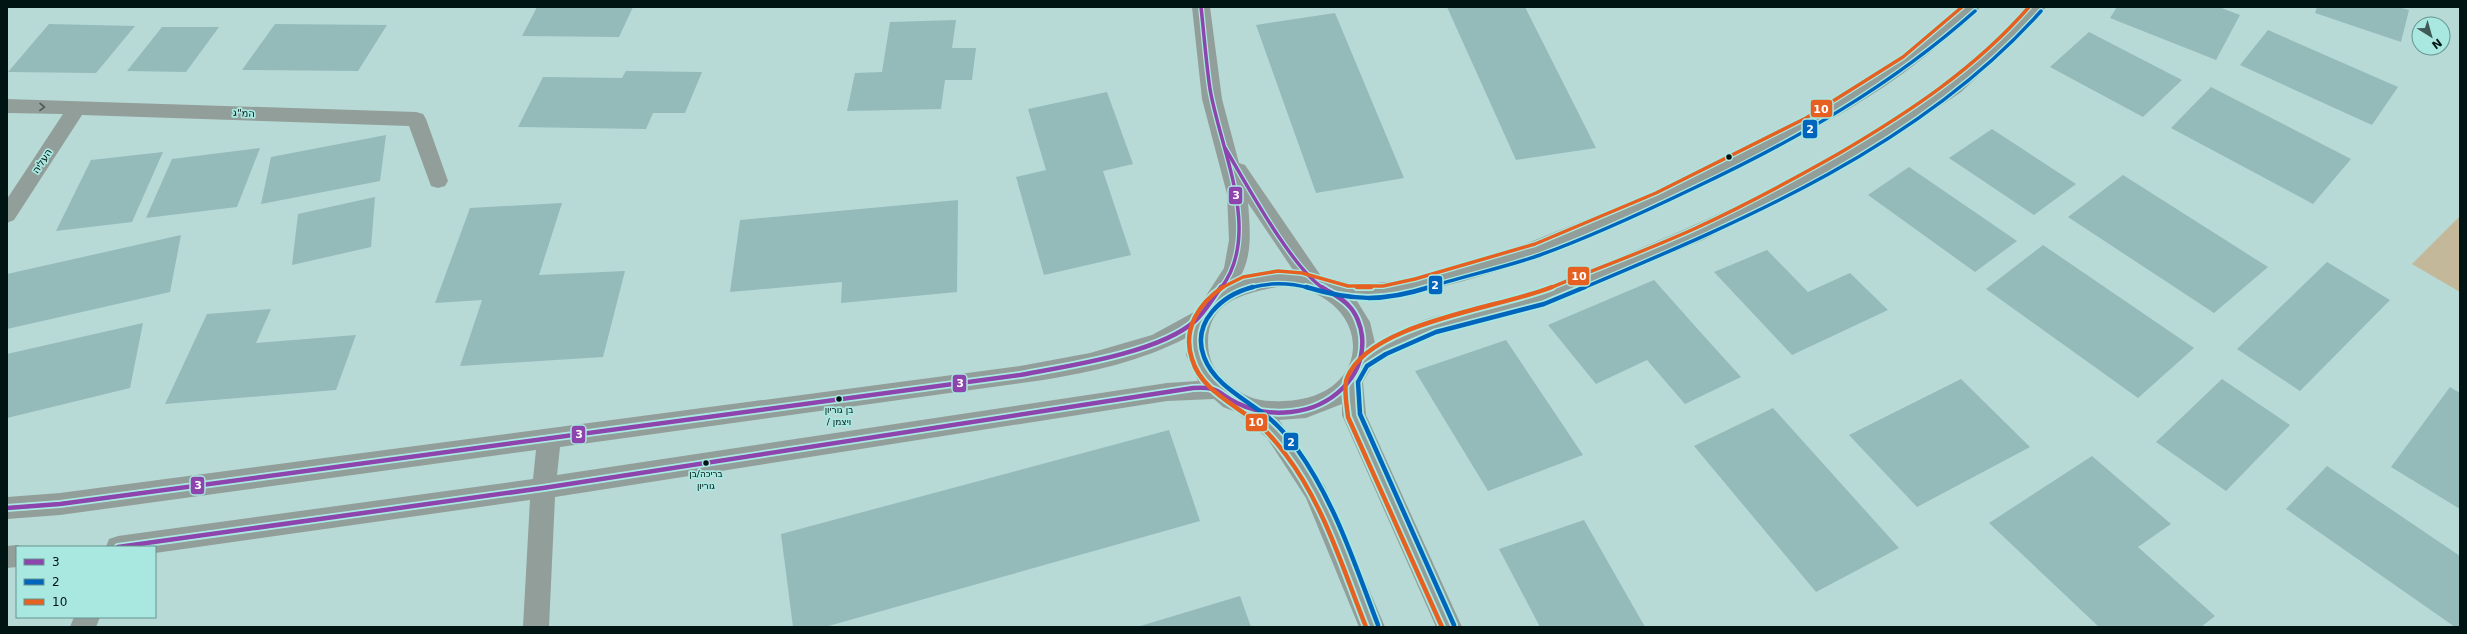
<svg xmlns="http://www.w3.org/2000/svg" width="2467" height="634" font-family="'DejaVu Sans',Heebo,sans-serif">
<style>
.green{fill:#c4b89a}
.building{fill:#95baba}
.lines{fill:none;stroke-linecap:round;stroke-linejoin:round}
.minor{fill:#929e99;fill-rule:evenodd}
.bus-1-far1-casing{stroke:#a9e8e0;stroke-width:6}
.bus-1-casing{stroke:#a9e8e0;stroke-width:8}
.bus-2-far1-casing{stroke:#a9e8e0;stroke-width:6}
.bus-2-casing{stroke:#a9e8e0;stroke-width:8}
.bus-3-far1-casing{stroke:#a9e8e0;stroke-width:6}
.bus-3-casing{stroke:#a9e8e0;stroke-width:8}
.bus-1-far1{stroke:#8e44ad;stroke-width:3.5}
.bus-1{stroke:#8e44ad;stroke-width:4.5}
.bus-2-far1{stroke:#0065bd;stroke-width:3.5}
.bus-2{stroke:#0065bd;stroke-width:4.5}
.bus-3-far1{stroke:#e66121;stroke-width:3.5}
.bus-3{stroke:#e66121;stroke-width:4.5}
.oneway{stroke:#495a56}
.bus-dot{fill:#001513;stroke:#a9e8e0;stroke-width:1.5}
.labels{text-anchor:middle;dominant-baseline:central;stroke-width:3.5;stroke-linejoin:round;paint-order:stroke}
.bus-label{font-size:9px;fill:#001513;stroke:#a9e8e0}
.street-label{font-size:10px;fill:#001513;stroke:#a9e8e0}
.line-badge{stroke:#a9e8e0;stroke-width:1.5}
.badge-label{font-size:11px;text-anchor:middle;font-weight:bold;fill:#fff}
</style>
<rect width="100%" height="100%" fill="#b7dad6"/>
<!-- green -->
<path class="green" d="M 2460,216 L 2460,292 L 2412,264 Z"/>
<!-- building -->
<g class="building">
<path d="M 537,7 L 633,7 L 619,37 L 522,36 Z"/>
<path d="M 1447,7 L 1525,7 L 1596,148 L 1516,160 Z"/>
<path d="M 2117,7 L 2219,7 L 2240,15 L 2216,60 L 2110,18 Z"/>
<path d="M 2317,7 L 2398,7 L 2409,10 L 2401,42 L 2315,13 Z"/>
<path d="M 1335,13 L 1404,178 L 1316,193 L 1256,25 Z"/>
<path d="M 956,20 L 952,48 L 976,48 L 972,80 L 945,80 L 941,109 L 847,111 L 855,73 L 882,72 L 890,22 Z"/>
<path d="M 49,24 L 135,26 L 96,73 L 8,72 Z"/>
<path d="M 275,24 L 387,25 L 358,71 L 242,70 Z"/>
<path d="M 162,27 L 219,27 L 186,72 L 127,71 Z"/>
<path d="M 2268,30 L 2398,87 L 2372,125 L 2240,65 Z"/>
<path d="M 2089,32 L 2182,80 L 2143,117 L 2050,67 Z"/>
<path d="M 626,71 L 702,72 L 685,113 L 653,113 L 646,129 L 518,127 L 543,77 L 622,78 Z"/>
<path d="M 2211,87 L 2351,159 L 2313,204 L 2171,128 Z"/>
<path d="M 1107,92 L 1133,164 L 1103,171 L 1131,255 L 1044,275 L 1016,177 L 1046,170 L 1028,109 Z"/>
<path d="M 1992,129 L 2076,184 L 2034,215 L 1949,158 Z"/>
<path d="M 386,135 L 380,181 L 261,204 L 271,157 Z"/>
<path d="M 260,148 L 237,207 L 146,218 L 172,159 Z"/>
<path d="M 163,152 L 132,222 L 56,231 L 91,160 Z"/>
<path d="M 1909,167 L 2017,241 L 1975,272 L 1868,195 Z"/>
<path d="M 2123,175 L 2268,267 L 2214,313 L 2068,217 Z"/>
<path d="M 375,197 L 371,247 L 292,265 L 298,214 Z"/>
<path d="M 958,200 L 957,292 L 841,303 L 842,282 L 730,292 L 740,220 Z"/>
<path d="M 562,203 L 539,275 L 625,271 L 603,357 L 460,366 L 482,300 L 435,303 L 470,208 Z"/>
<path d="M 181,235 L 170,292 L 7,329 L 7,274 Z"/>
<path d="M 2043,245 L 2194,348 L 2138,398 L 1986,289 Z"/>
<path d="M 1767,250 L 1808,292 L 1850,273 L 1888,310 L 1792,355 L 1714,272 Z"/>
<path d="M 2327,262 L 2390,300 L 2300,391 L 2237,349 Z"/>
<path d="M 1654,280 L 1703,335 L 1741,377 L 1685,404 L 1647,360 L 1596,384 L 1548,325 Z"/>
<path d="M 271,309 L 256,343 L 356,335 L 336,390 L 165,404 L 207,314 Z"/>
<path d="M 143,323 L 130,388 L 7,418 L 7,354 Z"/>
<path d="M 1506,340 L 1583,455 L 1488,491 L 1415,371 Z"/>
<path d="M 1961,379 L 2030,447 L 1917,507 L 1849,435 Z"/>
<path d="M 2222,379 L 2290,425 L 2226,491 L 2156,442 Z"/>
<path d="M 2450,387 L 2460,393 L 2460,509 L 2391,467 Z"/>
<path d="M 1773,408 L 1899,548 L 1816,592 L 1694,446 Z"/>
<path d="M 1169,430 L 1200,521 L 825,627 L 793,627 L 781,534 Z"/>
<path d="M 2092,456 L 2171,524 L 2138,547 L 2215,616 L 2201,627 L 2099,627 L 1989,523 Z"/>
<path d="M 2327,466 L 2460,556 L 2460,627 L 2455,627 L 2286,509 Z"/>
<path d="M 1584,520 L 1645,627 L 1540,627 L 1499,549 Z"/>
<path d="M 1240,596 L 1251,627 L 1137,627 Z"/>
</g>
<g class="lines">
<!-- minor -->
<g class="minor">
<path d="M 1192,7 L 1210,7 L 1222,99 L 1239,163 L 1245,165 L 1321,276 L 1357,285 L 1405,280 L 1508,251 L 1654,192 L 1751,145 L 1842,96 L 1902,57 L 1960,7 L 1980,7 C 1971,21 1954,32 1941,43 C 1877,99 1800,138 1723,175 C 1612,230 1481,290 1357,301 L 1370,322 L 1375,343 C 1394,334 1413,323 1433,317 C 1468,307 1504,302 1538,290 C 1571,279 1603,264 1634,251 C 1771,194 1927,118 2027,7 L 2046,7 L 2019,38 L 1961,92 L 1898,135 L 1805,188 L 1705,239 L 1550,304 L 1439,333 L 1391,355 L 1371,368 L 1363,382 L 1366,415 L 1462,627 L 1436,627 L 1342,415 L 1342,404 L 1306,418 L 1279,420 L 1325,486 L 1385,627 L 1359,627 L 1306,498 L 1267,438 L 1236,412 L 1223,407 L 1214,399 L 1167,401 L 555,497 L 549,627 L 523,627 L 530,500 L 155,553 L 155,547 L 106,547 L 109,539 L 118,536 L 533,479 L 536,450 L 60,515 L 7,519 L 7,497 L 60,493 L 1020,366 L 1090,353 L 1152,335 L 1196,311 L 1224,268 L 1229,240 L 1227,194 L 1202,99 ZM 1248,203 L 1250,206 L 1293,270 L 1287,269 L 1240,277 C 1253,255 1250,228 1248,203 ZM 1287,285 C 1376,299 1375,398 1284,401 C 1259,402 1246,399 1227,382 C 1214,371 1208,359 1208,342 C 1208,297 1252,292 1287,285 ZM 1186,338 L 1186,355 L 1198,381 L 1167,383 L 557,475 L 560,447 L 1043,380 C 1093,372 1141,361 1186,338 Z"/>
<path d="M 7,99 L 416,112 L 423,114 L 426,119 L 448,181 L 445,186 L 438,188 L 431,186 L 409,126 L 82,115 L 14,220 L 7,223 L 7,199 L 63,114 L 7,113 Z"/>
<path d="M 17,545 L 23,547 L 17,547 L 17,567 L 7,568 L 7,546 Z"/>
<path d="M 74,617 L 100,617 L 96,627 L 70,627 Z"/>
</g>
<!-- bus-1-far1 casing -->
<g class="bus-1-far1-casing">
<g id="bus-1-far1">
<path d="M 1201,7 C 1204,34 1206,62 1210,89 C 1220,149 1263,233 1221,288"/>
<path d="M 1225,148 C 1246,183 1291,267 1323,288"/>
</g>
</g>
<!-- bus-1 casing -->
<g class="bus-1-casing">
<g id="bus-1">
<path d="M 7,508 L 60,504 L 1020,375 C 1068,366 1159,353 1195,321 C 1205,312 1213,298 1221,287"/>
<path d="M 118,547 L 543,488 L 1193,388 C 1219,386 1217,393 1237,403 C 1253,411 1273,414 1291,412 C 1330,408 1366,378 1362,336 C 1361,326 1356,313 1349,306 C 1342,298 1331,293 1322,287"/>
</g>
</g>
<!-- bus-2-far1 casing -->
<g class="bus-2-far1-casing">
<g id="bus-2-far1">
<path d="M 1249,288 C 1270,282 1288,282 1309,288"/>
<path d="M 1426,288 C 1464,276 1503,268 1540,255 C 1593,236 1644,212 1694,188 C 1796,140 1891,86 1975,11"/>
<path d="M 1583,288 C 1745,220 1922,145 2041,11"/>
</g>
</g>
<!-- bus-2 casing -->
<g class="bus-2-casing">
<g id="bus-2">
<path d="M 1253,287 C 1222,295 1191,322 1204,357 C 1215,386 1246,399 1269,418 C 1280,427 1289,438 1297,449 C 1335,502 1355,565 1378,625"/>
<path d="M 1306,287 C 1352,301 1383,302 1430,287"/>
<path d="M 1454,625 L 1360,414 L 1358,382 L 1367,366 L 1386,354 L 1436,332 L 1544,304 L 1585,287"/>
</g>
</g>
<!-- bus-3-far1 casing -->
<g class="bus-3-far1-casing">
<g id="bus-3-far1">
<path d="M 1221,288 L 1243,277 L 1278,271 L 1302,273 L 1348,286 L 1383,286 L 1415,279 L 1535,244 L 1656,193 L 1806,118 L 1903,57 L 1962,7"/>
<path d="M 1550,288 C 1598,268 1648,250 1696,228 C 1744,206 1792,180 1838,154 C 1908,113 1975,69 2029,7"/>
</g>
</g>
<!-- bus-3 casing -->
<g class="bus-3-casing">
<g id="bus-3">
<path d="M 1223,287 C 1199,303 1182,329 1192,359 C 1201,390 1234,404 1257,423 C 1268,432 1277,443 1286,455 C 1324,505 1343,569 1366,627"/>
<path d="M 1357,287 L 1371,287"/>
<path d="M 1442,627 L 1348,417 C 1347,406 1343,388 1347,378 C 1369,322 1501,308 1552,287"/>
</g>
</g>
<!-- bus-1-far1 -->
<use href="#bus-1-far1" class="bus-1-far1"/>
<!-- bus-1 -->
<use href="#bus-1" class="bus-1"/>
<!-- bus-2-far1 -->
<use href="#bus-2-far1" class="bus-2-far1"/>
<!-- bus-2 -->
<use href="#bus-2" class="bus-2"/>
<!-- bus-3-far1 -->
<use href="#bus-3-far1" class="bus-3-far1"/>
<!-- bus-3 -->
<use href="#bus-3" class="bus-3"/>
</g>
<!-- one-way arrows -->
<defs><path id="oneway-chevron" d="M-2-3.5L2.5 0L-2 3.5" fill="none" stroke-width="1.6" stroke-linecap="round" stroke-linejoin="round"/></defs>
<use class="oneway" href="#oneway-chevron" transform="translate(42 107) rotate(1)"/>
<!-- markers -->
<g class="bus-dot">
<circle cx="1729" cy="157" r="3.5"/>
<circle cx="839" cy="399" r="3.5"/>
<circle cx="706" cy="463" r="3.5"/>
</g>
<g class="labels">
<!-- bus labels -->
<g class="bus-label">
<text x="839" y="410">בן גוריון<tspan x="839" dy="12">/ ויצמן</tspan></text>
<text x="706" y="474">בריכה/בן<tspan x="706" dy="12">גוריון</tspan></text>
</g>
<!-- street labels -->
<g class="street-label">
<text transform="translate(244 113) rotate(2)">המ"ג</text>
<text transform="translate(42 161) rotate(-57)">העליה</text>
</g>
</g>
<g class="line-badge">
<rect x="1810" y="99" width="23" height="19" rx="4" fill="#e66121"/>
<rect x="1802" y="119" width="16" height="20" rx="4" fill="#0065bd"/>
<rect x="1228" y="186" width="15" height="19" rx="4" fill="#8e44ad"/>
<rect x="1567" y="266" width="23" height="20" rx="4" fill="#e66121"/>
<rect x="1428" y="275" width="15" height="20" rx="4" fill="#0065bd"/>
<rect x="952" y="374" width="15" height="19" rx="4" fill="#8e44ad"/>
<rect x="1245" y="413" width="23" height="19" rx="4" fill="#e66121"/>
<rect x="571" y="425" width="15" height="19" rx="4" fill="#8e44ad"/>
<rect x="1283" y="432" width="16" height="19" rx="4" fill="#0065bd"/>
<rect x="190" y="476" width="15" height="19" rx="4" fill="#8e44ad"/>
</g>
<g class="badge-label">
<text x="1821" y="113">10</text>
<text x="1810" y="133">2</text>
<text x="1236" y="199">3</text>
<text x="1579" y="280">10</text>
<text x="1435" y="289">2</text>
<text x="960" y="387">3</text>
<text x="1256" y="426">10</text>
<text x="579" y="438">3</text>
<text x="1291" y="446">2</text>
<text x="198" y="489">3</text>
</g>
<!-- border -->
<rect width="2467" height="634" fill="none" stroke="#001513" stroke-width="16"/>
<!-- legend -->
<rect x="16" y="546" width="140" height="72" fill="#a9e8e0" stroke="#65948e"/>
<rect x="24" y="559" width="20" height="6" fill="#8e44ad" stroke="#65948e"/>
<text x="52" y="566" font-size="12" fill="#001513">3</text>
<rect x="24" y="579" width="20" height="6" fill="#0065bd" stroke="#65948e"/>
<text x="52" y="586" font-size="12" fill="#001513">2</text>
<rect x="24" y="599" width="20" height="6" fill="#e66121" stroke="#65948e"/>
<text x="52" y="606" font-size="12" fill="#001513">10</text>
<!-- north arrow -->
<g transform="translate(2431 36) rotate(143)"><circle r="19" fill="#a9e8e0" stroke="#65948e"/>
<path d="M0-3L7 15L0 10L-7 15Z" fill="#405a57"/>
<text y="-6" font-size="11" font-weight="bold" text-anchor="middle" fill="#001513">N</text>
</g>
</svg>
